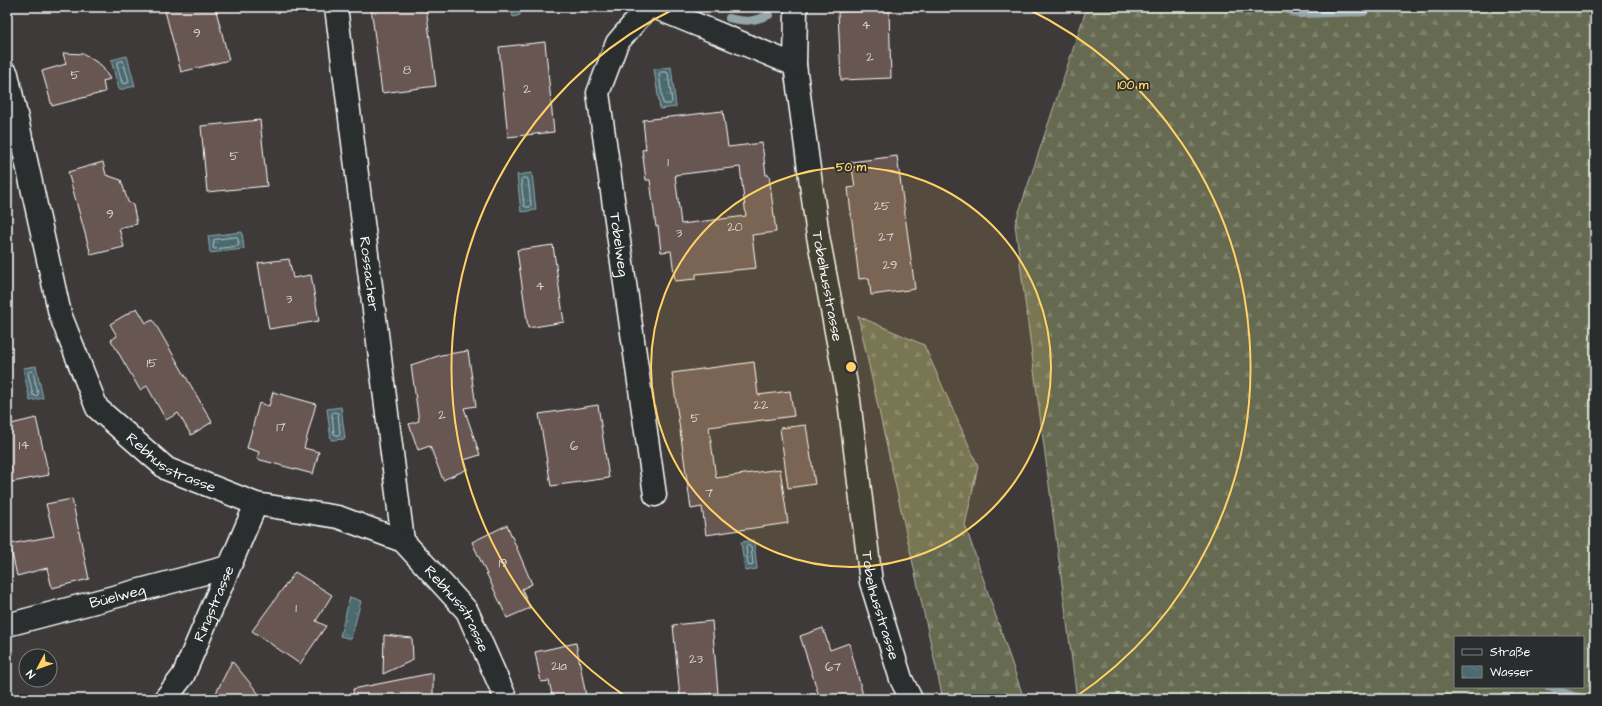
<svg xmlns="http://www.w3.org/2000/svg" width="1602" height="706" font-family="'Architects Daughter',sans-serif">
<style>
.forest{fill:url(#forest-firs);stroke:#b2b5a8;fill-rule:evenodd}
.water{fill:url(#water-ripples);stroke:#94a6a9}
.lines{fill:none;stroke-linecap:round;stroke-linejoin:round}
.shore{stroke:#b7c3c5;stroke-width:1}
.stream{stroke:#94a6a9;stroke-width:8}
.building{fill:#685752;stroke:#fff;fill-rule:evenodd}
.street-casing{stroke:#fff;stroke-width:25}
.street{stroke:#2a2d2e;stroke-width:22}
.ring{fill:none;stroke:#ffd166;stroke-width:2}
.labels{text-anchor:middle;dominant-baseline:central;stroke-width:3.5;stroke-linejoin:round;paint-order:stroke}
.number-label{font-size:13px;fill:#d9d5d4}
.street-label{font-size:15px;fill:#fff;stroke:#2a2d2e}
.centre{fill:#ffd166;stroke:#2a2d2e;stroke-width:2}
.ring-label{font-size:12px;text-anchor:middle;font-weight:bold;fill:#ffd166;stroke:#2a2d2e;stroke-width:3.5;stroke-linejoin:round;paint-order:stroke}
</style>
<defs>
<pattern id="forest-firs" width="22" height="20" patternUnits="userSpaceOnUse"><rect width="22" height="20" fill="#666b51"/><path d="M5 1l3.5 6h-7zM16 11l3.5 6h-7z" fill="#7d816b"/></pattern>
<pattern id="water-ripples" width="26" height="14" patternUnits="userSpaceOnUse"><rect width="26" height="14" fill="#4c6a6f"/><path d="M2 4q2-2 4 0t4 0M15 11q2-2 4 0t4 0" fill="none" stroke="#678085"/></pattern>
</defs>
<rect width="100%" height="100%" fill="#3d3a39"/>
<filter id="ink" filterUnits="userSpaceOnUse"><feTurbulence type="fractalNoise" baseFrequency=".025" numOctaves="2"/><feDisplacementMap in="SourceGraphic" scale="8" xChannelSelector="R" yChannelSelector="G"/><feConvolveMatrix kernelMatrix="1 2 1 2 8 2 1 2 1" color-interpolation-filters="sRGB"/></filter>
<g filter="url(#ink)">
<!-- forest -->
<g class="forest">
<path d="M 1087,7 L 1595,7 L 1595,699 L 1077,699 L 1015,224 ZM 1455,637 L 1583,637 L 1583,687 L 1455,687 Z"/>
<path d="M 858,316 L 924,345 L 978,466 L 965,525 L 1024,699 L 943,699 Z"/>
</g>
<!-- water -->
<g class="water">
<path d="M 511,7 L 556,7 L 520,12 L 520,15 L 513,17 Z"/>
<path d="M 127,56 L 135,86 L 119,90 L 111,60 Z"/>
<path d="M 671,67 L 676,107 L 660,109 L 654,69 Z"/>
<path d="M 532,173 L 536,210 L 521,212 L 517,175 Z"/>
<path d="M 242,232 L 244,249 L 210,253 L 208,236 Z"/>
<path d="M 36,366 L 43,398 L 30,401 L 23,368 Z"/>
<path d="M 341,407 L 345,439 L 331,440 L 327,409 Z"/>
<path d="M 754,540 L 757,569 L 745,571 L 741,542 Z"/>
<path d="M 350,597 L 361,601 L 351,639 L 340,636 Z"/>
</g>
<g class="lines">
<!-- shore -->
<g class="shore">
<path d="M 123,61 L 129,81 L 128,83 L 124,84 L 122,83 L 117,64 L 118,62 Z"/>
<path d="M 661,72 L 666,72 L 668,73 L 672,102 L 670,104 L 665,104 L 663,103 L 659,74 Z"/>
<path d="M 523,178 L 527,178 L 528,179 L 531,205 L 530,207 L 526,207 L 524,206 L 521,180 Z"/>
<path d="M 237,237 L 239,243 L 238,246 L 215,249 L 213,248 L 214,240 Z"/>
<path d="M 30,371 L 33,372 L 38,394 L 37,396 L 33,395 L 28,373 Z"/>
<path d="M 334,412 L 338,413 L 340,434 L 339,436 L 334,434 L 332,414 Z"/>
<path d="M 747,545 L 751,547 L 753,564 L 751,566 L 748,565 L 746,547 Z"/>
</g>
<!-- stream -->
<g class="stream">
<path d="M 1281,7 L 1300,14 L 1364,12"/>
<path d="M 1394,8 L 1396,7"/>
<path d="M 729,18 C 746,22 752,22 769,15"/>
<path d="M 1549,687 L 1582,699"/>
</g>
</g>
<!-- building -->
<g class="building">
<path d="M 164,7 L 215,7 L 229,60 L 181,72 Z"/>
<path d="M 371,7 L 426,7 L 436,86 L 382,93 Z"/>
<path d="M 889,10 L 891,78 L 841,80 L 838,12 Z"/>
<path d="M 545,42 L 554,132 L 508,137 L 499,47 Z"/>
<path d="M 63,53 L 84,54 L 101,65 L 110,79 L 103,81 L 105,92 L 52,106 L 42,71 L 66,64 Z"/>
<path d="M 723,111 L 728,147 L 762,143 L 766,175 L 769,175 L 776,232 L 752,235 L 756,268 L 696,274 L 696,279 L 675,281 L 671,251 L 661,252 L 658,226 L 656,227 L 650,180 L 646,180 L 642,150 L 646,149 L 643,120 ZM 740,167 L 746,216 L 681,224 L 675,175 Z"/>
<path d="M 260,120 L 267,186 L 207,192 L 201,126 Z"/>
<path d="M 897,156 L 915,289 L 871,295 L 869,278 L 859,279 L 848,188 L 855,187 L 851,162 Z"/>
<path d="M 103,162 L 106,175 L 121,180 L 128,202 L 133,205 L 137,224 L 119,228 L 124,247 L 91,255 L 68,172 Z"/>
<path d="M 553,245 L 564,322 L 528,328 L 517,250 Z"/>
<path d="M 289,259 L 293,278 L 311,275 L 319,321 L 269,329 L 258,263 Z"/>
<path d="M 137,308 L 146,323 L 153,320 L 212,422 L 191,435 L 178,413 L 166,420 L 147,386 L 140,390 L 111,340 L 117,336 L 110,324 Z"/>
<path d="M 468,351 L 476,406 L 464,408 L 480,455 L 464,460 L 468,469 L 443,480 L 430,446 L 418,450 L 409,424 L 419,421 L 411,365 L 441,355 Z"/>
<path d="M 754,362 L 758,395 L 790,391 L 794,416 L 709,427 L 716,478 L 780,469 L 788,523 L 706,535 L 702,507 L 691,509 L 672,373 Z"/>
<path d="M 273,392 L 316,404 L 304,448 L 319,452 L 313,474 L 257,459 L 259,452 L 247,448 L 259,403 L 269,406 Z"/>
<path d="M 598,405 L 609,478 L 551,486 L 539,414 Z"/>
<path d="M 36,418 L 49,475 L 7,483 L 7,425 Z"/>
<path d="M 806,425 L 815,484 L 788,488 L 780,428 Z"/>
<path d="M 72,499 L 89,579 L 52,588 L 47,568 L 17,576 L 10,544 L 54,536 L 46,504 Z"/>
<path d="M 507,525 L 532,584 L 522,589 L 530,608 L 507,618 L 472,542 Z"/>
<path d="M 295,572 L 332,595 L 316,621 L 326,626 L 300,664 L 252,631 Z"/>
<path d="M 712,621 L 718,693 L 680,697 L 673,625 Z"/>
<path d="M 823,628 L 830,650 L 849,643 L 864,699 L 820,699 L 800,636 Z"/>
<path d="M 384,635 L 412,638 L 413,660 L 383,674 Z"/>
<path d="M 576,643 L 586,696 L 570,699 L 553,699 L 549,681 L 541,682 L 535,652 Z"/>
<path d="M 232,661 L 263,699 L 213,699 Z"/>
<path d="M 433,673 L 433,699 L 354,699 L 353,689 Z"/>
</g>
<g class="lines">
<!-- street casing -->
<g class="street-casing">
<g id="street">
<path id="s1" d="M 336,7 L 403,541"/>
<path id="s2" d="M 648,7 L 617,43 L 598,93 L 655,495"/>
<path id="s3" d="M 654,7 L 795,65 L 818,236 L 849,400 L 871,582 L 901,679 L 911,699"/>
<path d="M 795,65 L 796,7"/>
<path id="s4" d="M 7,74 L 60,314 L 97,408 L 167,469 L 256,504 L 338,517 L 403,541 L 467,611 L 506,699"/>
<path id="s5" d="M 7,625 L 228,567"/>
<path id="s6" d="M 165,699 L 183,676 L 256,504"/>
</g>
</g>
<!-- street -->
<use href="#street" class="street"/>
</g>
</g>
<!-- distance rings -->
<circle cx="851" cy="367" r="200" fill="#ffd166" fill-opacity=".12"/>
<g class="ring">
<circle cx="851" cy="367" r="200"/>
<path d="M628 698A399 399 0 0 1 676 8M1026 8A399 399 0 0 1 1074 698"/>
</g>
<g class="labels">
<!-- number labels -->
<g class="number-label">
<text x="866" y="25">4</text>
<text x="197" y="33">9</text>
<text x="870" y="57">2</text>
<text x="407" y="70">8</text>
<text x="75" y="75">5</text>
<text x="527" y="89">2</text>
<text x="234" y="156">5</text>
<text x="668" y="162">1</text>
<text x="882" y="206">25</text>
<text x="110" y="214">9</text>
<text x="735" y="227">20</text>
<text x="679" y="233">3</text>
<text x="886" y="237">27</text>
<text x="890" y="265">29</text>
<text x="540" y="286">4</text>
<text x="289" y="299">3</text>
<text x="152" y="363">15</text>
<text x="761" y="405">22</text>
<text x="442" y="415">2</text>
<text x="695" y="418">5</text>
<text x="281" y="427">17</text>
<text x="24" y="445">14</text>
<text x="574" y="446">6</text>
<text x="709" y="493">7</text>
<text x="503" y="563">19</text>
<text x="296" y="608">1</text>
<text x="696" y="659">23</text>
<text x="559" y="666">21a</text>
<text x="833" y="667">67</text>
</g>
<!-- street labels -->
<g class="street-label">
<text stroke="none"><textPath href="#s2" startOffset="254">Tobelweg</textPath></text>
<text stroke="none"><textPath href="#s1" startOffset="269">Rossacher</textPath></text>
<text stroke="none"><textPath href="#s3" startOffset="376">Tobelhusstrasse</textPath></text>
<text stroke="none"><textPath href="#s4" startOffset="440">Rebhusstrasse</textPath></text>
<text stroke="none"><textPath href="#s5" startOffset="114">Büelweg</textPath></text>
<text stroke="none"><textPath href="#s6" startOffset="108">Ringstrasse</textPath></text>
<text stroke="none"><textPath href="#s3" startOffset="700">Tobelhusstrasse</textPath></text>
<text stroke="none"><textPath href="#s4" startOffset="775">Rebhusstrasse</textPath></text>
</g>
</g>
<circle cx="851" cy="367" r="6" class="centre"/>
<g class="ring-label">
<text x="1133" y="89">100 m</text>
<text x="851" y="171">50 m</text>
</g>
<!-- margin -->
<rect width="1602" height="706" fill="none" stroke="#2a2d2e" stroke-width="24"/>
<rect x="12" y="12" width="1578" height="682" fill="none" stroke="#fff" stroke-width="1.5" filter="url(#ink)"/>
<!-- legend -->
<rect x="1454" y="636" width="130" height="52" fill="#2a2d2e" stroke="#7f8182"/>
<rect x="1462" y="649" width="20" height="6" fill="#2a2d2e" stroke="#7f8182"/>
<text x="1490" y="656" font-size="12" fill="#ffffff">Straße</text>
<rect x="1462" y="666" width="20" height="12" fill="url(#water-ripples)" stroke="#7f8182"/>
<text x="1490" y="676" font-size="12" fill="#ffffff">Wasser</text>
<!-- north arrow -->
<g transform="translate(38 668) rotate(229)"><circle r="19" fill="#2a2d2e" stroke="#7f8182"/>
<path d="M0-3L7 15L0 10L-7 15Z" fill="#ffd166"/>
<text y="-6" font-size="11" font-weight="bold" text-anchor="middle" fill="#ffffff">N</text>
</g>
</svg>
